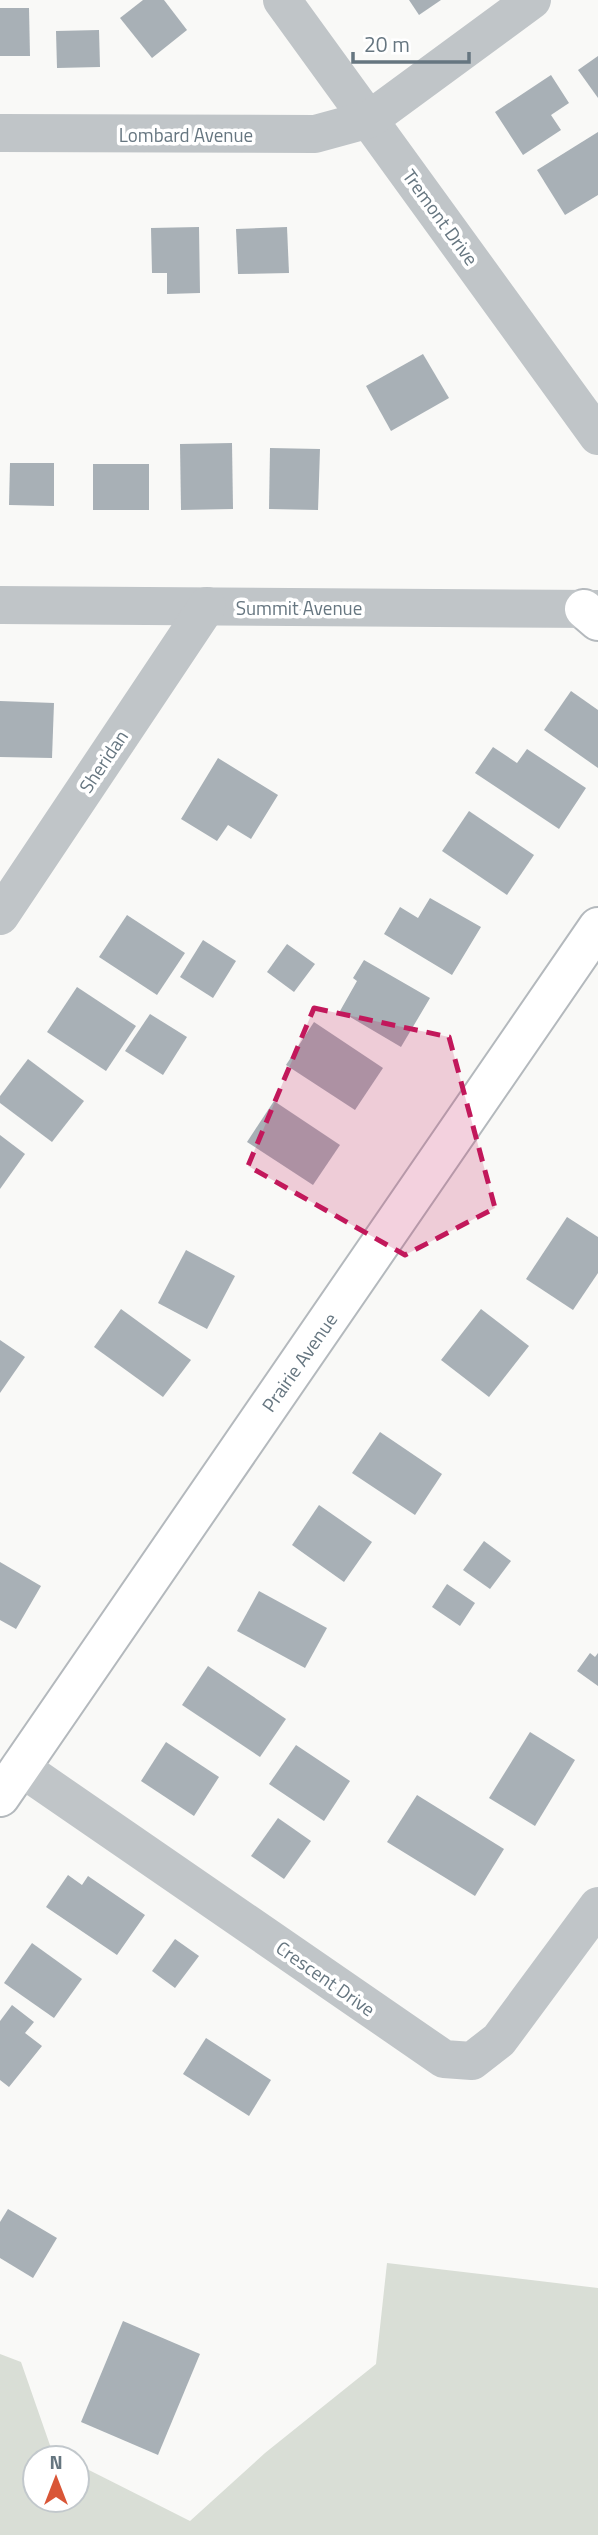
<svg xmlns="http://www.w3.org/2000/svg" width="598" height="2535" font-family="'Titillium Web',sans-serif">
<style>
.green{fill:#d9ded6}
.building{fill:#a8b0b6}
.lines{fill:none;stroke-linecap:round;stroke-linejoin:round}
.major-casing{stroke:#b4b9bd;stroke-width:42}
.minor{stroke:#c0c5c8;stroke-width:38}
.major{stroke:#fff;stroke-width:38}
.marked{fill:#c2185b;fill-opacity:0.2;stroke:#c2185b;stroke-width:5;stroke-dasharray:14 9;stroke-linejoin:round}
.labels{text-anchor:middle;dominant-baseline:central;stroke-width:7;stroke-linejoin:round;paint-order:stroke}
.street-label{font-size:19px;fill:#667680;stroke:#fff}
</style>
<rect width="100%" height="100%" fill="#f9f9f7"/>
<!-- green -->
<path class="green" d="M 387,2263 L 598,2288 L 598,2535 L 0,2535 L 0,2354 L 21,2362 L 52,2451 L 65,2458 L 35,2458 L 35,2500 L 77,2500 L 77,2464 L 190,2521 L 265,2453 L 376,2364 Z"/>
<!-- building -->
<g class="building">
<path d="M 143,0 L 164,0 L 187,30 L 152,58 L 120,18 Z"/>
<path d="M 409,0 L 441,0 L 419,15 Z"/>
<path d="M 0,8 L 29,8 L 30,56 L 0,56 Z"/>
<path d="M 99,30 L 100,67 L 57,68 L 56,31 Z"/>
<path d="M 598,56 L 598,98 L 578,70 Z"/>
<path d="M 551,75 L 569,103 L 551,115 L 561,130 L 523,155 L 495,112 Z"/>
<path d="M 598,132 L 598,195 L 565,215 L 537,170 Z"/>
<path d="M 199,227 L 200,293 L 167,294 L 167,273 L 152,273 L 151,228 Z"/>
<path d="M 287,227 L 289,273 L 238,274 L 236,229 Z"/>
<path d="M 423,354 L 449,398 L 391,431 L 366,386 Z"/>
<path d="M 232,443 L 233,509 L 181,510 L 180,444 Z"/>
<path d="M 270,448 L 320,449 L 318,510 L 269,509 Z"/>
<path d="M 10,463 L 54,463 L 54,506 L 9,505 Z"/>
<rect x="93" y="464" width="56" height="46"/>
<path d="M 571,691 L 598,710 L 598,768 L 544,730 Z"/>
<path d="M 0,701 L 54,703 L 52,758 L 0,757 Z"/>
<path d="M 493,747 L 517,763 L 527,749 L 586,788 L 559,829 L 475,773 Z"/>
<path d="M 218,758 L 278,795 L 251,839 L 228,825 L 217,841 L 181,819 Z"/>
<path d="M 469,811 L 534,855 L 507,895 L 442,851 Z"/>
<path d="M 430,898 L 481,927 L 452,975 L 384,934 L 400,907 L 418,918 Z"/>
<path d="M 127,915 L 185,953 L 157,995 L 99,957 Z"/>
<path d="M 203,940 L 236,961 L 213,998 L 180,977 Z"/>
<path d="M 287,944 L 315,964 L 294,992 L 267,972 Z"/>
<path d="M 364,960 L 430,998 L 401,1047 L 340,1011 L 357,981 L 353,978 Z"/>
<path d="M 77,987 L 136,1026 L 106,1071 L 47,1032 Z"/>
<path d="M 150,1014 L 187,1037 L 163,1075 L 125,1051 Z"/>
<path d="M 314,1022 L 383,1068 L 355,1110 L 286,1065 Z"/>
<path d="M 28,1059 L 84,1101 L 52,1142 L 0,1103 L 0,1096 Z"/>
<path d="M 274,1101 L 340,1145 L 313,1185 L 247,1142 Z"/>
<path d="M 0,1135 L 25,1154 L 0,1189 Z"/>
<path d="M 567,1217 L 598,1237 L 598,1273 L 573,1310 L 526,1279 Z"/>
<path d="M 186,1250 L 235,1276 L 207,1329 L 158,1303 Z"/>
<path d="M 121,1309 L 191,1360 L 163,1397 L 94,1347 Z"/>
<path d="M 481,1309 L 529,1346 L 489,1397 L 441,1360 Z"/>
<path d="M 0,1340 L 25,1357 L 0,1393 Z"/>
<path d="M 380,1432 L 442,1474 L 415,1515 L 352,1473 Z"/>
<path d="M 319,1505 L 372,1542 L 344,1582 L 292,1545 Z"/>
<path d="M 484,1541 L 511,1561 L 490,1589 L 463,1570 Z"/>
<path d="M 0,1562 L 41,1586 L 16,1629 L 0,1620 Z"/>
<path d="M 447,1584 L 475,1603 L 460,1626 L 432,1607 Z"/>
<path d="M 259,1591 L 327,1628 L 305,1668 L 237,1631 Z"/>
<path d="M 590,1653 L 595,1657 L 598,1653 L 598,1686 L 577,1671 Z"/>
<path d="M 208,1666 L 286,1719 L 260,1757 L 182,1705 Z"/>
<path d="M 530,1732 L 575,1760 L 535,1826 L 489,1798 Z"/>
<path d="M 166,1742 L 219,1777 L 194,1816 L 141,1781 Z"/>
<path d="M 296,1745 L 350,1781 L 324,1821 L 269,1784 Z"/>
<path d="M 417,1795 L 504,1849 L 475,1896 L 387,1842 Z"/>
<path d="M 278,1818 L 311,1841 L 284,1879 L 251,1856 Z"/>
<path d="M 68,1875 L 82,1885 L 88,1876 L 145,1915 L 117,1955 L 46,1907 Z"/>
<path d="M 175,1939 L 199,1956 L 175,1988 L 152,1971 Z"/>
<path d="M 32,1943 L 82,1979 L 54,2018 L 4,1983 Z"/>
<path d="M 12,2005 L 34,2022 L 25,2033 L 42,2046 L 9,2087 L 0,2080 L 0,2021 Z"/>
<path d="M 206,2038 L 271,2080 L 249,2116 L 183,2074 Z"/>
<path d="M 8,2209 L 57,2238 L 33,2278 L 0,2258 L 0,2222 Z"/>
<path d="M 123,2321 L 200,2354 L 158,2455 L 81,2422 Z"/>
</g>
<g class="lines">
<!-- major casing -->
<g class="major-casing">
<g id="major">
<path d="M 584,609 L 598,621"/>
<path d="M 0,1797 L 598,927"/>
</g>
</g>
<!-- minor -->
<g class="minor">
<path d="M 282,0 L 598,436"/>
<path d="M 0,133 L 315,134 L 370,119 L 532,0"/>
<path d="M 0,605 L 598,609"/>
<path d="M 0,916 L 207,606"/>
<path d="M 20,1767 L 444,2059 L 472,2061 L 499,2040 L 598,1906"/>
</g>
<!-- major -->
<use href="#major" class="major"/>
</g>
<!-- marked area -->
<path class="marked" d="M 314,1008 L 449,1037 L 495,1208 L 405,1255 L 248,1166 Z"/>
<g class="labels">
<!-- street labels -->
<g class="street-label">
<text x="186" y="134">Lombard Avenue</text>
<text transform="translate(441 217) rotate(54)">Tremont Drive</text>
<text x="299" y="607">Summit Avenue</text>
<text transform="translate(103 761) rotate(-56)">Sheridan</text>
<text transform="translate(299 1362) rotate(-55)">Prairie Avenue</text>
<text transform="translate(326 1978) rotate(35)">Crescent Drive</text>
</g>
</g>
<!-- north arrow -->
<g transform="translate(56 2479)"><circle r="33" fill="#ffffff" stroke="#c2c8cc" stroke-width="2"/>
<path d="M0-5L12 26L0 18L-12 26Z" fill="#d95637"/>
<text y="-10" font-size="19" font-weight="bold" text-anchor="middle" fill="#667680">N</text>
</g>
<!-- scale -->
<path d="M353 52v10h116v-10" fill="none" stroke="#667680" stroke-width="3.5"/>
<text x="364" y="52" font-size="21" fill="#667680" stroke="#ffffff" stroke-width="5" paint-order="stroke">20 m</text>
</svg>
